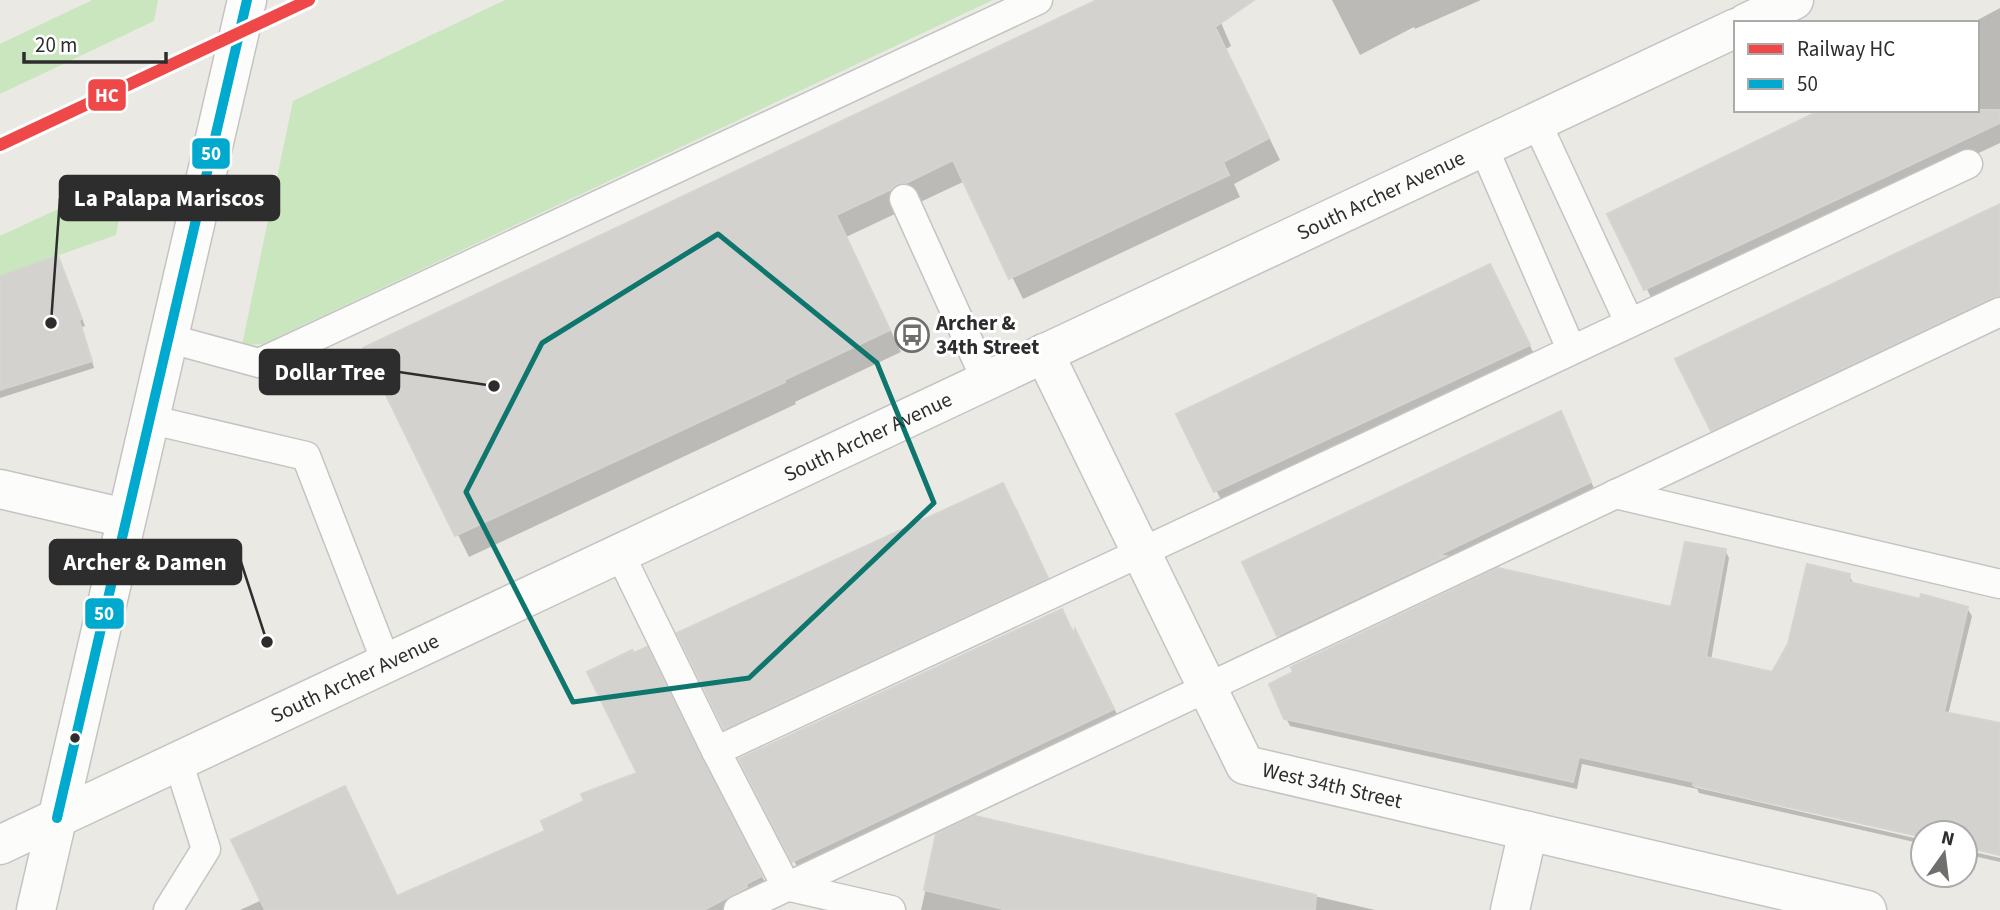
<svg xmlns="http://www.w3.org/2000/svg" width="2000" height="910" font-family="'Source Sans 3',sans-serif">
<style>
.green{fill:#c9e6be}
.shadow{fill:#0003}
.building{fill:#d3d2ce;stroke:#d5d4d0;stroke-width:2}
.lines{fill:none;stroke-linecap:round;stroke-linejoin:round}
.service-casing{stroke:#c4c4c4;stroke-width:31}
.minor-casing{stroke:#c4c4c4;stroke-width:41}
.secondary-casing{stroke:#c4c4c4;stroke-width:41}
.service{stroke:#fcfcfb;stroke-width:28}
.minor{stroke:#fcfcfb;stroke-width:38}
.secondary{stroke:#fcfcfb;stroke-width:38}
.bus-1-casing{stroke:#fff;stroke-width:16}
.bus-1{stroke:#00a9ce;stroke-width:10}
.rail-1-casing{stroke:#fff;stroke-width:18}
.rail-1{stroke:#ee4848;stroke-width:12}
.marked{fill:none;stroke:#0f766e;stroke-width:5;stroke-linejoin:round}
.bus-dot{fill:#2d2d2d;stroke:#fff;stroke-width:2.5}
.labels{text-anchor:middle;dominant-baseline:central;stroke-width:6;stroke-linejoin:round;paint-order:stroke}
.street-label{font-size:21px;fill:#2d2d2d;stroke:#fff}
.poi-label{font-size:21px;font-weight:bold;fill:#2d2d2d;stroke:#fff;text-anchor:start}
.leader{fill:none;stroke:#2d2d2d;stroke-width:2.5}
.callout-dot{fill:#2d2d2d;stroke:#fff;stroke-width:2.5}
.callout{fill:#2d2d2d;stroke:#2d2d2d;stroke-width:2.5}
.callout-label{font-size:23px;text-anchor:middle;font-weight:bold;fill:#fff}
.line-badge{stroke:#fff;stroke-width:2.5}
.badge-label{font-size:19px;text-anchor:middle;font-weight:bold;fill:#fff}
</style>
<rect width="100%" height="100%" fill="#eae9e4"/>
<!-- green -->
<g class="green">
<path d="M 92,0 L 158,0 L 154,21 L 0,94 L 0,44 Z"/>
<path d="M 505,0 L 993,0 L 263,344 L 242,345 L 293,101 Z"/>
<path d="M 127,177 L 116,235 L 0,276 L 0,236 Z"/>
</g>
<!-- shadow -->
<g class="shadow">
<path d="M 1102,0 L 1255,0 L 1219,18 L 1231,46 L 1226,49 L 1280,160 L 1234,184 L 1240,197 L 1023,299 L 965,181 L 846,237 L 901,352 L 795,402 L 796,404 L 469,557 L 366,349 Z"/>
<path d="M 1332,0 L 1481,0 L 1415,29 L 1414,27 L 1360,55 Z"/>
<path d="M 2000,8 L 2000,143 L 1655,305 L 1609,215 L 1977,110 L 1979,38 L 1977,23 L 1972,23 Z"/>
<path d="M 2000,206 L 2000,314 L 1722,446 L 1712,430 Z"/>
<path d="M 61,265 L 85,326 L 82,327 L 94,368 L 0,398 L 0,278 Z"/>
<path d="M 1498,281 L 1537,360 L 1224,506 L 1179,415 Z"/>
<path d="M 1560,413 L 1598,497 L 1286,650 L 1245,563 Z"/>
<path d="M 1002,485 L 1017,510 L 1060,604 L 740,753 L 725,728 Z"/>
<path d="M 1725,550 L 1729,558 L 1711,660 L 1773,674 L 1849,576 L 1854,584 L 1921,601 L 1967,608 L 1972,616 L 1948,715 L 2000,725 L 2000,854 L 1965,846 L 1965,833 L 1923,833 L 1923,837 L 1694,784 L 1694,787 L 1923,840 L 1923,844 L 1699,793 L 1697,789 L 1582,764 L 1577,789 L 1290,726 L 1286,718 L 1673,609 Z"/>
<path d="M 1061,611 L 1089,656 L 1127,735 L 808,886 L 794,861 Z"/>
<path d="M 657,669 L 772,896 L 743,910 L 240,910 L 262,900 L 344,789 L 398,897 L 548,832 L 639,774 Z"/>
<path d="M 975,818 L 1375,910 L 921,910 L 938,836 Z"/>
<path d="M 1965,850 L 2000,858 L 2000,862 L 1965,854 Z"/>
</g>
<!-- building -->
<g class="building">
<path d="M 1097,0 L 1254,0 L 1215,27 L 1269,138 L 1223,162 L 1229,175 L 1009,279 L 953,160 L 906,183 L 897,184 L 890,190 L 836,215 L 890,330 L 784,380 L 785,382 L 455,536 L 363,348 Z"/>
<path d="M 1821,110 L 2000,110 L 2000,123 L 1644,290 L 1607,214 Z"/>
<path d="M 2000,204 L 2000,296 L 1993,297 L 1711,431 L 1675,359 Z"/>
<path d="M 58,256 L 82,319 L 79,320 L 92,361 L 0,390 L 0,276 Z"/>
<path d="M 1490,264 L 1530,345 L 1214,492 L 1176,414 Z"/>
<path d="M 1561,411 L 1591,482 L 1439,555 L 1446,556 L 1277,636 L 1242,562 Z"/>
<path d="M 1003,483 L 1048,578 L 724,729 L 677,633 Z"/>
<path d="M 1685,542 L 1726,549 L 1706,657 L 1772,672 L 1788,644 L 1807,564 L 1850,574 L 1849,582 L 1920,599 L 1921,594 L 1968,607 L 1944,712 L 2000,723 L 2000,855 L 1965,847 L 1965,833 L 1923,833 L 1923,837 L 1743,797 L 1693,785 L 1694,782 L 1579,757 L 1573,782 L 1284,719 L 1269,684 L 1293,672 L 1291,667 L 1498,568 L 1671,607 Z"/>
<path d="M 1062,609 L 1074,635 L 1075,629 L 1114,709 L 792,862 L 739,759 Z"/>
<path d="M 647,647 L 762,876 L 746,884 L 747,887 L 704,910 L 265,910 L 231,840 L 345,786 L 397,896 L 545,831 L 541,821 L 584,801 L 581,794 L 637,773 L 587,672 L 632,650 L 634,653 Z"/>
<path d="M 975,816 L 1316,895 L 1315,910 L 1007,910 L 924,890 L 936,834 Z"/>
</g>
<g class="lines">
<!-- service casing -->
<g class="service-casing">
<g id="service">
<path d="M 1536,121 L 1629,322"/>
<path d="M 1483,146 L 1571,349"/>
<path d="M 904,199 L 986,380"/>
<path d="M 167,338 L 259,363 L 1038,0"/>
<path d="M 148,419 L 306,456 L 386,662"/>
<path d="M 1615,494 L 2000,584"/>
<path d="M 619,552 L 716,751 L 786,886 L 891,910"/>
<path d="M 716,751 C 1135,558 1550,359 1968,164"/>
<path d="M 168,910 L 206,849 L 178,761"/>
<path d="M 738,910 L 2000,312"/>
</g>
</g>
<!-- minor casing -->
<g class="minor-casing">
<g id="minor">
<path id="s1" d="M 1044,353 L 1245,765 L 1867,910"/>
<path d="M 0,489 L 125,518"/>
<path d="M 1510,910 L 1528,831"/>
</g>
</g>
<!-- secondary casing -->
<g class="secondary-casing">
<g id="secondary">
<path d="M 1746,23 L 1794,0"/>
<path id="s2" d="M 0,845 L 1736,28"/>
<path d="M 36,910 L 247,0"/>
</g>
</g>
<!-- service -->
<use href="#service" class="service"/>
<!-- minor -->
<use href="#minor" class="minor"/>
<!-- secondary -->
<use href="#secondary" class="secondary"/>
<!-- bus-1 casing -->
<g class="bus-1-casing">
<path id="bus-1" d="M 57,818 L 247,0"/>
</g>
<!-- bus-1 -->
<use href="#bus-1" class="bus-1"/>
<!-- rail-1 casing -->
<g class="rail-1-casing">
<path id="rail-1" d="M 0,145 L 309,0"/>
</g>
<!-- rail-1 -->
<use href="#rail-1" class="rail-1"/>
</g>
<!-- marked area -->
<path class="marked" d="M 718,234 L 877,363 L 934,503 L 749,678 L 573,702 L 466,492 L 542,343 Z"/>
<!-- icons -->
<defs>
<g id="bus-ring" transform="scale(1.75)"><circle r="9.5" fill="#fff" stroke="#6f6f6d" stroke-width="1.5"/><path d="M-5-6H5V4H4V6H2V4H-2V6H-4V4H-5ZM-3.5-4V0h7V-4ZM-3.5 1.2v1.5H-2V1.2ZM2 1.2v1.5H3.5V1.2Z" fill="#6f6f6d"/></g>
</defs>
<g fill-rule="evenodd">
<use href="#bus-ring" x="912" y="335"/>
</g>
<!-- markers -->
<circle class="bus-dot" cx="75" cy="738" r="6"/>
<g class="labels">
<!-- street labels -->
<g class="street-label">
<text stroke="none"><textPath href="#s2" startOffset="1526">South Archer Avenue</textPath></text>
<text stroke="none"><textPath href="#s2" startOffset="959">South Archer Avenue</textPath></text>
<text stroke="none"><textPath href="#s2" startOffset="392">South Archer Avenue</textPath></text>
<text stroke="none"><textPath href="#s1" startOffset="548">West 34th Street</textPath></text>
</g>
<!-- poi labels -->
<g class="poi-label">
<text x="936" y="323">Archer &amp;<tspan x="936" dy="24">34th Street</tspan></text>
</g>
</g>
<!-- callouts -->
<path class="leader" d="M51 323L60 198M494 386L399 372M267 642L241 562"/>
<g class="callout-dot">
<circle cx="51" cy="323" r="7"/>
<circle cx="494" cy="386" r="7"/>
<circle cx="267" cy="642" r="7"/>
</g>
<g class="callout">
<rect x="60" y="176" width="219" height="44" rx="7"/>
<rect x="260" y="350" width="139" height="44" rx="7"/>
<rect x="50" y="540" width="191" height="44" rx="7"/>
</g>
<g class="callout-label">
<text x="169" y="206">La Palapa Mariscos</text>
<text x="330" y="380">Dollar Tree</text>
<text x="145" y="570">Archer &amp; Damen</text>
</g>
<g class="line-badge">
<rect x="87" y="78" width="40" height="34" rx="7" fill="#ee4848"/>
<rect x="191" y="137" width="40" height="33" rx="7" fill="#00a9ce"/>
<rect x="84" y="597" width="41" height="33" rx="7" fill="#00a9ce"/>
</g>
<g class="badge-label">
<text x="107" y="102">HC</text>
<text x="211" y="160">50</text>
<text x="104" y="620">50</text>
</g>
<!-- legend -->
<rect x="1734" y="21" width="245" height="91" fill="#ffffff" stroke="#ababab" stroke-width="2"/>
<rect x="1748" y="44" width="35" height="10" fill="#ee4848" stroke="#ababab" stroke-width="2"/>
<text x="1797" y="56" font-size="21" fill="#2d2d2d">Railway HC</text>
<rect x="1748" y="79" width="35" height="10" fill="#00a9ce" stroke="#ababab" stroke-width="2"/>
<text x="1797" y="91" font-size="21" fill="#2d2d2d">50</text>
<!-- north arrow -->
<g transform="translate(1944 854) rotate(14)"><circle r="33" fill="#ffffff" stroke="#ababab" stroke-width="2"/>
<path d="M0-5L12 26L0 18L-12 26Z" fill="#6f6f6d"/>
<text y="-10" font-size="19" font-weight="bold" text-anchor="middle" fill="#2d2d2d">N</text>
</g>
<!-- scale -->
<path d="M24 52v10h142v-10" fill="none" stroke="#2d2d2d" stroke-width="3.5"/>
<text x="35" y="52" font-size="21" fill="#2d2d2d" stroke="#ffffff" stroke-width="5" paint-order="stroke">20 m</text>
</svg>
